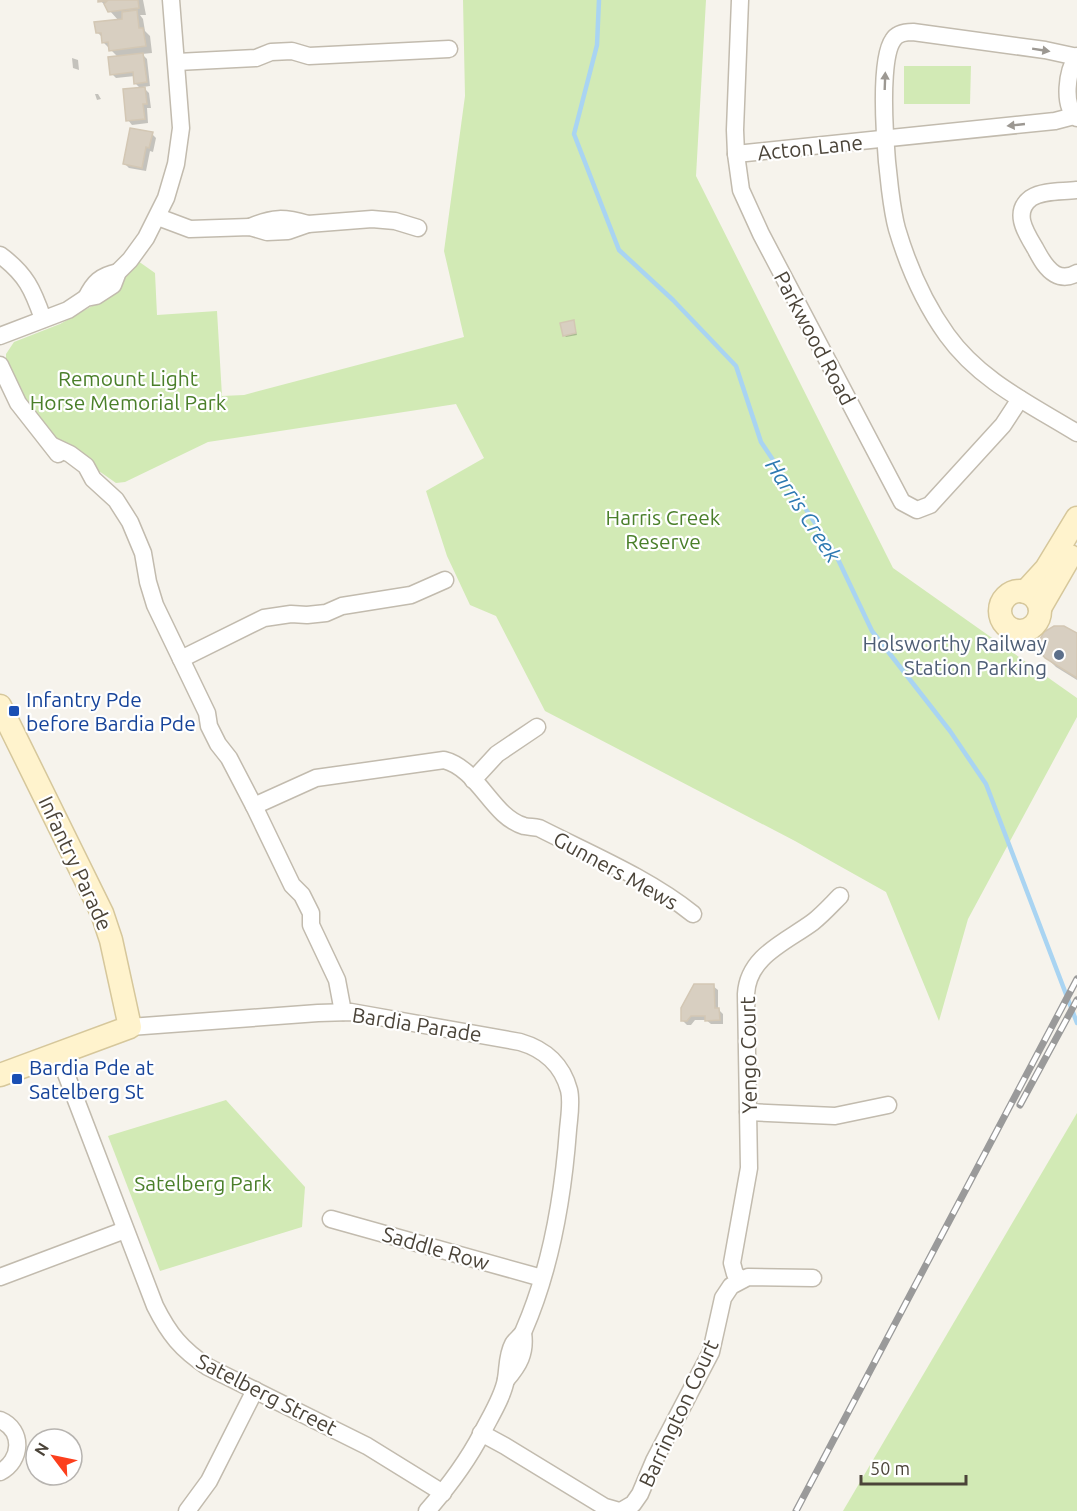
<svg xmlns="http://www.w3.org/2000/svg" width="1077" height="1511" font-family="Ubuntu,sans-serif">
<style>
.green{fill:#d2eab5}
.shadow{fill:#0003}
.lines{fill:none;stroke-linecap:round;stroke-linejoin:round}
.stream{stroke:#a9d4f2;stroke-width:4.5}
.building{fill:#d8cfc1;stroke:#d3c7b4;stroke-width:1.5}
.street-casing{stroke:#c2bbae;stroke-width:19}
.secondary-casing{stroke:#d6c79b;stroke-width:25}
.street{stroke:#fff;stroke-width:16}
.secondary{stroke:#fff3cd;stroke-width:22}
.rail-casing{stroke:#9a9a9a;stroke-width:7}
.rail{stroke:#fff;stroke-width:4.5;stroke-dasharray:14;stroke-linecap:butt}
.oneway{fill:#9c9892}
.service-dot{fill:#5c6f8a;stroke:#fff;stroke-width:2}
.transit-dot{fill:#1a4fb4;stroke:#fff;stroke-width:2}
.labels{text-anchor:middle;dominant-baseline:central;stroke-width:4.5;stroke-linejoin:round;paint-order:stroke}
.street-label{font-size:21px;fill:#4b4439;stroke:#fff}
.park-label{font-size:21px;fill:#4a7f2a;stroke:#fff}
.service-label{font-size:21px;fill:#4e5e75;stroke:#fff;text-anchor:end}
.transit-label{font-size:21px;fill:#164399;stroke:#fff;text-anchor:start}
.water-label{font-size:22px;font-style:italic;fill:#2e7ab2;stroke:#fff}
</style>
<rect width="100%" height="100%" fill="#f6f3ec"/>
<!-- green -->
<g class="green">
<path d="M 463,0 L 706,0 L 696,176 L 893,568 L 1077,698 L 1077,717 L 968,919 L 939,1021 L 886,892 L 795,841 L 545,711 L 496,616 L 470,605 L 447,556 L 426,491 L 484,458 L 456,404 L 208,442 L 125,482 L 116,483 L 59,443 L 34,416 L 6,364 L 6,354 L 14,342 L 60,324 L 101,301 L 138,261 L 155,273 L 157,315 L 217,311 L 222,396 L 244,395 L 464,337 L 444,251 L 465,96 Z"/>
<path d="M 904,66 L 971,66 L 970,104 L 904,104 Z"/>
<path d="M 226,1100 L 305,1187 L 302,1227 L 160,1271 L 108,1136 Z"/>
<path d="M 1077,1113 L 1077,1511 L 843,1511 Z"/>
</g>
<!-- shadow -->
<g class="shadow">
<path d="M 100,0 L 143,0 L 146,15 L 140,15 L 143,19 L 145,31 L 150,36 L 152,53 L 142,54 L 147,59 L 150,86 L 143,87 L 149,93 L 151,108 L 147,108 L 148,123 L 132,125 L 128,120 L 141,89 L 135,83 L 135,76 L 116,78 L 112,74 L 118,57 L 103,42 L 103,38 L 97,32 L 119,21 Z"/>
<path d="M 72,58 L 78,60 L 79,70 L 73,68 Z"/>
<path d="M 95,94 L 98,94 L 101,99 L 97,100 Z"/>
<path d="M 152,134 L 156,138 L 153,152 L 150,151 L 146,171 L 129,168 L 124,163 Z"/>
<path d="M 573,321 L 577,335 L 566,337 L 564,335 Z"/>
<path d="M 1077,635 L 1077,680 L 1056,667 L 1046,657 Z"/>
<path d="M 713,986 L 718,990 L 718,1009 L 723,1014 L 723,1024 L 711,1024 L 706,1020 L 695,1020 L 691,1025 L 687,1025 L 683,1021 Z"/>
</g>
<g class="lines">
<!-- stream -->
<path class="stream" d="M 599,0 L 597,45 L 574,134 L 619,250 L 673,300 L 736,366 L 761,442 L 835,553 L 872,631 L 950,731 L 986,784 L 1077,1023"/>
</g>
<!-- building -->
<g class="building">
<path d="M 98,0 L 138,0 L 139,8 L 108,12 L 104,4 L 107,1 L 98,2 Z"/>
<path d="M 137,10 L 139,28 L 143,28 L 146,46 L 109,51 L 108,42 L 102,43 L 101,33 L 96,33 L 94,22 L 122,19 L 122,12 Z"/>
<path d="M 143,53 L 147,82 L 134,84 L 133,72 L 110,75 L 108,57 Z"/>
<path d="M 145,87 L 147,104 L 143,104 L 145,119 L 126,121 L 123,89 Z"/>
<path d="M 130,128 L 153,132 L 149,148 L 146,147 L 142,168 L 123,164 Z"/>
<path d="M 574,320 L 576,333 L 563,336 L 560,323 Z"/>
<path d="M 1054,626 L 1064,626 L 1077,633 L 1077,678 L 1045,658 L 1039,651 L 1039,641 L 1044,632 Z"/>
<path d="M 694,984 L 714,984 L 715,1008 L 719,1008 L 720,1020 L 705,1021 L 705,1016 L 691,1016 L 687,1021 L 681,1021 L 681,1008 Z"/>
</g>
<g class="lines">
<!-- street casing -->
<g class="street-casing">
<g id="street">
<path d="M 740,0 L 735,130 L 736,154 L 741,190 L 761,234 L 902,502 L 917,510 L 930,505 L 1003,425 L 1020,399"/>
<path d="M 1077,56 C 1067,71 1062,105 1077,118"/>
<path d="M 1077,57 L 1045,50 L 913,32 C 905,32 897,33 893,40 C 875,65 888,197 897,229 C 908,266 924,303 947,335 C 980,381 1030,404 1077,433"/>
<path d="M 177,62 L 256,58 L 271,52 L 292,51 L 309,56 L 449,49"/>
<path d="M 736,154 L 1055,121 L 1074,116"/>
<path d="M 1077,190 C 1063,192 1044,190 1031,198 C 1012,212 1026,233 1035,248 C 1040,257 1045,268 1055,274 C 1062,278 1070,277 1077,273"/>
<path d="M 158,217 L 190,229 L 250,227 L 267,232 L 288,231 L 308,224 L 372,219 L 395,221 L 418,228"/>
<path d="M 250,227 C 273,217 284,217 308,224"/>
<path d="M 0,255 C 26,274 33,290 43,319"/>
<path d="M 86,298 C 94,282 100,276 118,272"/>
<path d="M 0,336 L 68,310 L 86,298 L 96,296 L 113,285 L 118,272 L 130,260 L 146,238 L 166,198 L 176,164 L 181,128 L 171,0"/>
<path d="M 0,365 L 18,403 L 58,454"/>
<path d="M 53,446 L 70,454 L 86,466 L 93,479 L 116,500 L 130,522 L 143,553 L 148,582 L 155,605 L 207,713 L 209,726 L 218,744 L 229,758 L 254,806 L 292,885 L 302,895 L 311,913 L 311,925 L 337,980 L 343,1012"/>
<path d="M 181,659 L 264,618 L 291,614 L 307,615 L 326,613 L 342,606 L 411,595 L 445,580"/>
<path d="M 473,780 L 497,754 L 537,727"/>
<path d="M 254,806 L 316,778 L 444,760 C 479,769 492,817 524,826 C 529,827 534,827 539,828 C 590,854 648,878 693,914"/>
<path d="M 130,1027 L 318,1013 L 351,1012 L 520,1042 C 544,1049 562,1064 569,1090 C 572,1102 569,1118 568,1130 C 563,1197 551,1268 524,1330 C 522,1336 516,1339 513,1344 C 507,1355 508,1367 506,1379 C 503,1397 490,1417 482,1433 C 467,1462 448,1487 427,1511"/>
<path d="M 58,1053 L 155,1306 C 169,1334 181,1349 208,1367 L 367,1446 L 443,1493"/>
<path d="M 748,1112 L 835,1116 L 888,1105"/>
<path d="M 331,1219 L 542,1278"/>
<path d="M 0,1277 L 125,1230"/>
<path d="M 741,1279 L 735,1274 L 732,1263 L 749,1168 L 746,994 C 748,956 786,942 813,922 C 823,914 831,905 840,896"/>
<path d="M 506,1380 C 519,1365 526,1353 523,1333"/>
<path d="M 0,1420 C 24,1430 22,1461 0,1472"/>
<path d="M 481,1433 L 505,1446 L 605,1507 L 619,1511"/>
<path d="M 187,1511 L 209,1481 L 255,1390"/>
<path d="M 621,1511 L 633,1504 L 640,1494 L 654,1461 L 711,1352 L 723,1298 L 731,1286 L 748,1277 L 813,1278"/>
</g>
</g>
<!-- secondary casing -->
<g class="secondary-casing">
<g id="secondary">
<circle cx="1020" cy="611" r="20"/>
<path d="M 1025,592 L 1046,569 L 1077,518"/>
<path d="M 1040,608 L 1070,556"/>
<path d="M 0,706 L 102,913 L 111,940 L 130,1027 L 0,1075"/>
</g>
</g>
<!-- street -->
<use href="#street" class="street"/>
<!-- secondary -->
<use href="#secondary" class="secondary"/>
<!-- rail casing -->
<g class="rail-casing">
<g id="rail">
<path d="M 1020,1105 L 1077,1000"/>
<path d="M 796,1511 L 1077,979"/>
</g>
</g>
<!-- rail -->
<use href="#rail" class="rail"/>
</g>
<!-- one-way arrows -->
<defs><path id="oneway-solid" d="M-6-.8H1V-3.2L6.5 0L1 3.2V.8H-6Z" transform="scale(1.5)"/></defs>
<g class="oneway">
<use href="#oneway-solid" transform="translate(1041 50) rotate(9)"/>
<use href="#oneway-solid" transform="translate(885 81) rotate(-88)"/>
<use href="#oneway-solid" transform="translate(1016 125) rotate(174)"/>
</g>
<!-- markers -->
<circle class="service-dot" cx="1059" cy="655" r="6"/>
<g class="transit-dot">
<rect x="8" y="705" width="12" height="12" rx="3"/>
<rect x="11" y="1073" width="12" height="12" rx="3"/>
</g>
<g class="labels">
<!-- street labels -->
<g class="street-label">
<text transform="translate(810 147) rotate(-6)">Acton Lane</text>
<text transform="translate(815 338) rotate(62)">Parkwood Road</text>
<text transform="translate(76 863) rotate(65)">Infantry Parade</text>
<text transform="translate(616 870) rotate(29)">Gunners Mews</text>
<text transform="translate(417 1024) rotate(9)">Bardia Parade</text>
<text transform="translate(748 1055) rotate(-91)">Yengo Court</text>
<text transform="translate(436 1248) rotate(16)">Saddle Row</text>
<text transform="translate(267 1394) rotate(27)">Satelberg Street</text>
<text transform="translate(678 1413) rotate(-65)">Barrington Court</text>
</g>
<!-- park labels -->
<g class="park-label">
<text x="128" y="378">Remount Light<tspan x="128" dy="24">Horse Memorial Park</tspan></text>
<text x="663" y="517">Harris Creek<tspan x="663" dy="24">Reserve</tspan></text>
<text x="203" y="1183">Satelberg Park</text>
</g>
<!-- service labels -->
<g class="service-label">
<text x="1047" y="643">Holsworthy Railway<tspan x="1047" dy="24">Station Parking</tspan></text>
</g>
<!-- transit labels -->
<g class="transit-label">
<text x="26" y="699">Infantry Pde<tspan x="26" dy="24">before Bardia Pde</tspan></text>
<text x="29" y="1067">Bardia Pde at<tspan x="29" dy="24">Satelberg St</tspan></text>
</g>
<!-- water labels -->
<g class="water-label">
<text transform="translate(804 510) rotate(57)">Harris Creek</text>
</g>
</g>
<!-- north arrow -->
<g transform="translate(54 1457) rotate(302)"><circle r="28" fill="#ffffff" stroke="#b7b4b0" stroke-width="1.5"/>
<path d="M0-4.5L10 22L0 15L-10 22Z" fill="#fc3f1d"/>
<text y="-9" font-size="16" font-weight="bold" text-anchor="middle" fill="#4b4439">N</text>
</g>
<!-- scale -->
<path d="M861 1475v9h105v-9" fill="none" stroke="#4b4439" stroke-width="3"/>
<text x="870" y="1475" font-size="18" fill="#4b4439" stroke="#ffffff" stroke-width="4.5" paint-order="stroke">50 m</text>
</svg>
